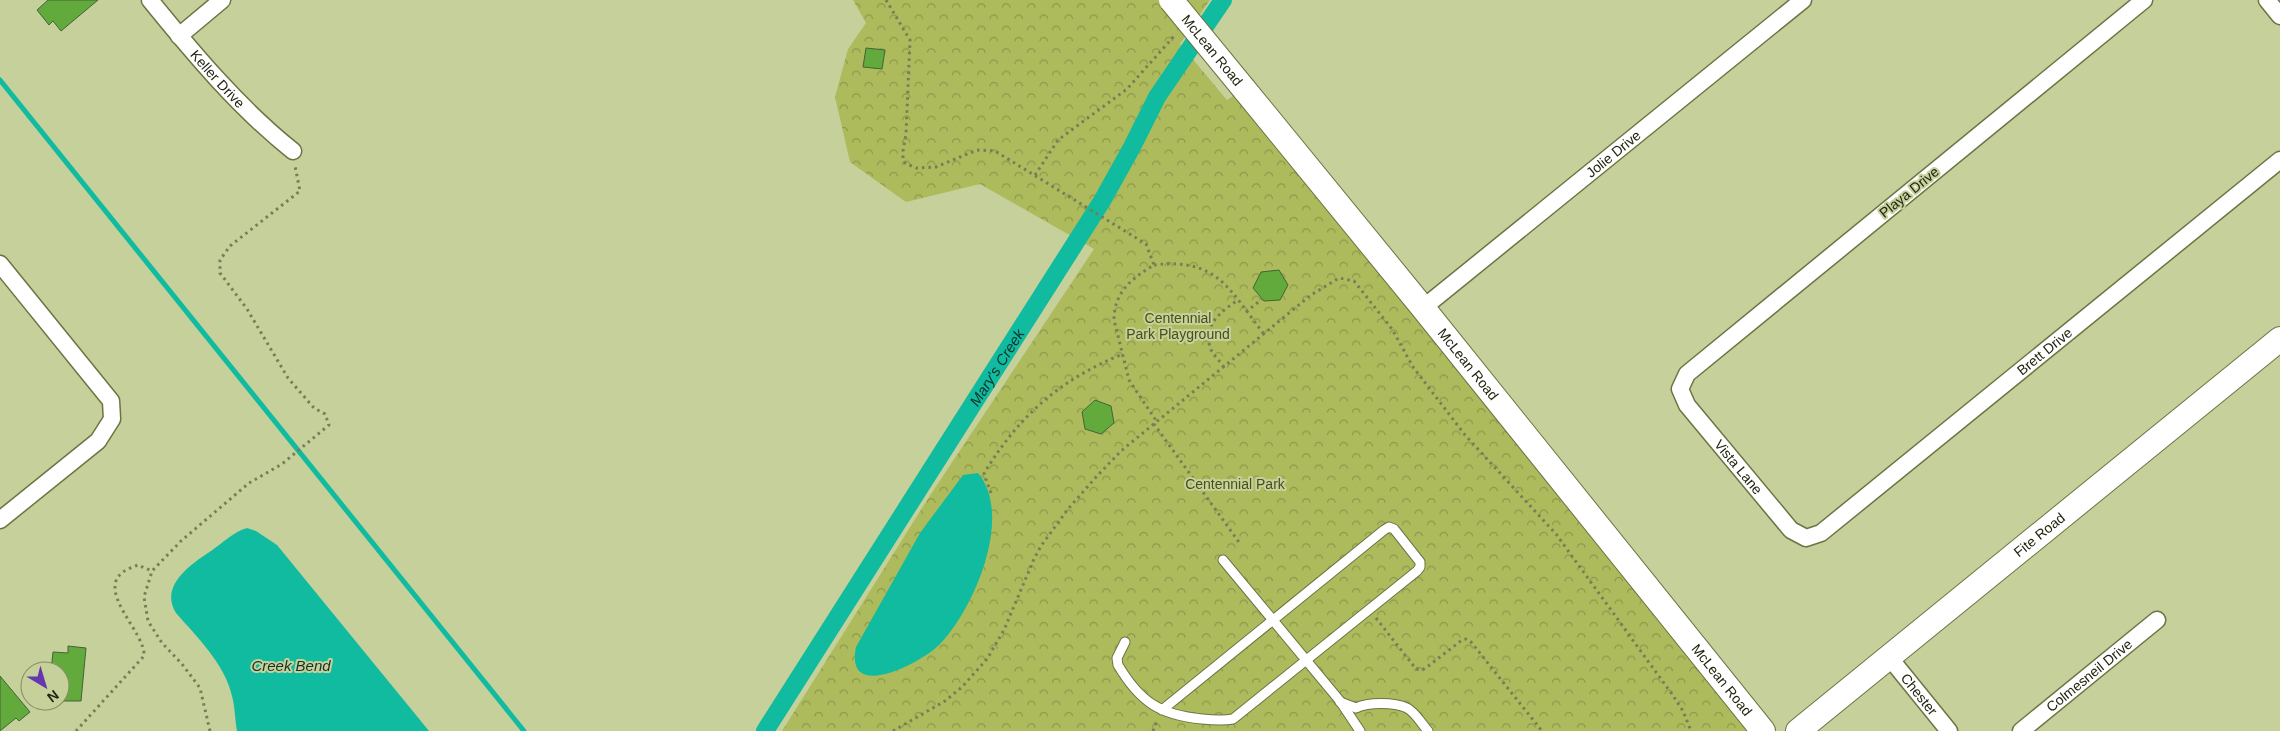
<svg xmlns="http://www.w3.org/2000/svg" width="2280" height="731" font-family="Helvetica,sans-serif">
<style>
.forest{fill:url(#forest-crowns)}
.water{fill:#10bb9f}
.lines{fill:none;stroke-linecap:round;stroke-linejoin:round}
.stream{stroke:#10bb9f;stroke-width:5}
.canal{stroke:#10bb9f;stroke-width:18}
.building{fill:#61aa3b;stroke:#46623a}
.lane-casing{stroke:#6c7443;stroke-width:11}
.street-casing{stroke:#6c7443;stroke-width:19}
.secondary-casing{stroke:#6c7443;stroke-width:26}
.path{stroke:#767e58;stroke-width:3;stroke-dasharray:2.5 4;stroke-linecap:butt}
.lane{stroke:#fff;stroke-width:9}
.street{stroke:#fff;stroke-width:16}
.secondary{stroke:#fff;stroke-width:24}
.secondary-bridge-casing{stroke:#6c7443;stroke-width:26;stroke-linecap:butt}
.secondary-bridge{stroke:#fff;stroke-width:24}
.labels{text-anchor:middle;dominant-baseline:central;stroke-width:4;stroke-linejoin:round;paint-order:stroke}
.street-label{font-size:14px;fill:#212510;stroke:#c6d09b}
.park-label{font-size:14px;fill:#484f19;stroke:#c6d09b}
.water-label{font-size:15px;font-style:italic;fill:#13312a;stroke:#c6d09b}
</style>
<defs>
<pattern id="forest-crowns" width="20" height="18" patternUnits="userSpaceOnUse" patternTransform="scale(1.25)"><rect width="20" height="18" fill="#adbb5c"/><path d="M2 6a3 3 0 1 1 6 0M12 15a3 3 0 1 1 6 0" fill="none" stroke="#8c984b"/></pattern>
</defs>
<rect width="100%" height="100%" fill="#c6d09b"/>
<!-- forest -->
<path class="forest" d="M 853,0 L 1210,0 L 1180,44 L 1227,100 L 1236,94 L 1750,731 L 782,731 L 929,497 L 1094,249 L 980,184 L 906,202 L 850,162 L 835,97 L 848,49 L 866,23 Z"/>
<!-- water -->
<g class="water">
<path d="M 978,473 C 1014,516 974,608 941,643 C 924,662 844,704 856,647 L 920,533 L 963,475 Z"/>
<path d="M 247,528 L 256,531 L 277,545 L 429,731 L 237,731 C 235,720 235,707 232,696 C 225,664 197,637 176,613 C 159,586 191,564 211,551 C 224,542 233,532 247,528 Z"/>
</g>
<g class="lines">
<!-- stream -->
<path class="stream" d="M 0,80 L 524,731"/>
<!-- canal -->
<path class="canal" id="s1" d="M 765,731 L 1102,201 L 1132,147 L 1157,97 L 1223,0"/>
</g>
<!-- building -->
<g class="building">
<path d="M 48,0 L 98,0 L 61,31 L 53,21 L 49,25 L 37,10 Z"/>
<path d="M 866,48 L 885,50 L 882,69 L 863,67 Z"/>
<path d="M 1279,270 L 1288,285 L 1280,300 L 1264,301 L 1253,288 L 1261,272 Z"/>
<path d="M 1095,400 L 1111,406 L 1114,423 L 1101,434 L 1085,429 L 1082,412 Z"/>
<path d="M 68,646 L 86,648 L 81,701 L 60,701 L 60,671 L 51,671 L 53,652 L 68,653 Z"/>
<path d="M 0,676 L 30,712 L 19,721 L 16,718 L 0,731 Z"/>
</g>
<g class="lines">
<!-- lane casing -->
<g class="lane-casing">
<g id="lane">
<path d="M 1223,560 L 1340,701 L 1360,731"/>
<path d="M 1125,642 L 1117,658 L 1118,665 C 1140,702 1160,715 1202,719 C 1212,720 1222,721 1233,719 L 1417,571 L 1420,567 L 1420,562 L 1394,529 L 1389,527 L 1384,530 L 1162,710"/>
<path d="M 1340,702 L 1356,708 C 1368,702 1394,702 1407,708 C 1415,712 1422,724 1428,731"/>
</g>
</g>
<!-- street casing -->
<g class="street-casing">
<g id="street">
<path id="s2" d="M 150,0 C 193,53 239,108 293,151"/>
<path id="s3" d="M 2144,0 L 1687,374 L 1680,389 L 1687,405 L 1791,530 L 1806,538 L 1821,533 L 2280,160"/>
<path d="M 2267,0 L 2280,16"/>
<path d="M 179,36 L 222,0"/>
<path d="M 0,264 L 111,401 L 112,419 L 98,441 L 0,520"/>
<path id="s4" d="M 1423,308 L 1803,0"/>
<path id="s5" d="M 1889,657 L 1949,731"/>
<path id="s6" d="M 2021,731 L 2157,620"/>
</g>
</g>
<!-- secondary casing -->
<g class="secondary-casing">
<g id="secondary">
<path id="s7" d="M 1244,89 L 1423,308 L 1763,731"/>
<path id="s8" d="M 1798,731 L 2280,339"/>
</g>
</g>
<!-- path -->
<g class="path">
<path d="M 886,0 L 910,40 L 906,134 L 903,151 L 903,159 L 905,163 L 916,168 L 936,167 L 977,150 L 995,151 L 1146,244 L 1154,265 C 1132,278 1114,292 1114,320 L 1129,380 L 1155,419 L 1154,424 L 1241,545"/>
<path d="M 1035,175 L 1058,140 L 1127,89 L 1176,34"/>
<path d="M 1154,265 C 1218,257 1230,291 1264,334"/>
<path d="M 1246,312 L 1262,299"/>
<path d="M 1224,367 C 1220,361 1212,354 1210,347 C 1203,324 1222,311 1238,300"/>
<path d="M 991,493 L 984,474 L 986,470 C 1021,414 1061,379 1123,354"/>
<path d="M 1376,618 L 1416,669 L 1422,670 L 1427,667 L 1462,640 L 1466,639 L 1471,642 L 1542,731"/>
<path d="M 76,731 L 144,656 C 146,633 96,592 123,572 C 127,569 133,567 138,565 L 152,571"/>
<path d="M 210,731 L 200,688 L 182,664 L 162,643 L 148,621 L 144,597 L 152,571 L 181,541 L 249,483 L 282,464 L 329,425 L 325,414 L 314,408 L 288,378 L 247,309 L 220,273 L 220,260 L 230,246 L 300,191 L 295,166"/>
<path d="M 893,731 L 945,701 L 962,687 L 987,659 L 1004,630 L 1034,559 L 1041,546 L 1068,509 L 1097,476 L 1121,451 L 1311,295 L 1339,278 L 1354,281 L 1392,329 L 1413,367 L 1465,435 L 1556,534 L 1674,697 L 1683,711 L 1691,731"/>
<path d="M 1153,731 L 1157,720"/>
</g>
<!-- lane -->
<use href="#lane" class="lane"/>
<!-- street -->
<use href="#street" class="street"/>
<!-- secondary -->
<use href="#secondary" class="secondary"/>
<!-- secondary-bridge casing -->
<g class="secondary-bridge-casing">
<g id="secondary-bridge">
<path id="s9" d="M 1171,0 L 1244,89"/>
</g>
</g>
<!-- secondary-bridge -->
<use href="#secondary-bridge" class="secondary-bridge"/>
</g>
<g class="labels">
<!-- street labels -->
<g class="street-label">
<text stroke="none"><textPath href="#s9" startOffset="65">McLean Road</textPath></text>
<text stroke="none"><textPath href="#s2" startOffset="104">Keller Drive</textPath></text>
<text stroke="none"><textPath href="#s4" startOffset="245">Jolie Drive</textPath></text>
<text transform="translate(1909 192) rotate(-39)">Playa Drive</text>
<text stroke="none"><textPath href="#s3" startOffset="1108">Brett Drive</textPath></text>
<text stroke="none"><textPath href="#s7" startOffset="355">McLean Road</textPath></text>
<text stroke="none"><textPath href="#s3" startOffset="705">Vista Lane</textPath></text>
<text stroke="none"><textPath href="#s8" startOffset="311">Fite Road</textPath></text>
<text stroke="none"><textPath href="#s6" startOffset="88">Colmesneil Drive</textPath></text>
<text stroke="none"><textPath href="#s7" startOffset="760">McLean Road</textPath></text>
<text stroke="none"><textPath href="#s5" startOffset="48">Chester</textPath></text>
</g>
<!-- park labels -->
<g class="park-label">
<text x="1178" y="318">Centennial<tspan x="1178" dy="16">Park Playground</tspan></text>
<text x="1235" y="484">Centennial Park</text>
</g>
<!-- water labels -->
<g class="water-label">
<text stroke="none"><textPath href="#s1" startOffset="431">Mary's Creek</textPath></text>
<text x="291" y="665">Creek Bend</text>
</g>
</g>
<!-- north arrow -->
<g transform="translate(45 686) rotate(142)"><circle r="24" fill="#c6d09b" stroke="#848c63"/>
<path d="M0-4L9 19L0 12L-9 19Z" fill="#6536ad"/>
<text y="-8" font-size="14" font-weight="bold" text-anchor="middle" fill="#212510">N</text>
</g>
</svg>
